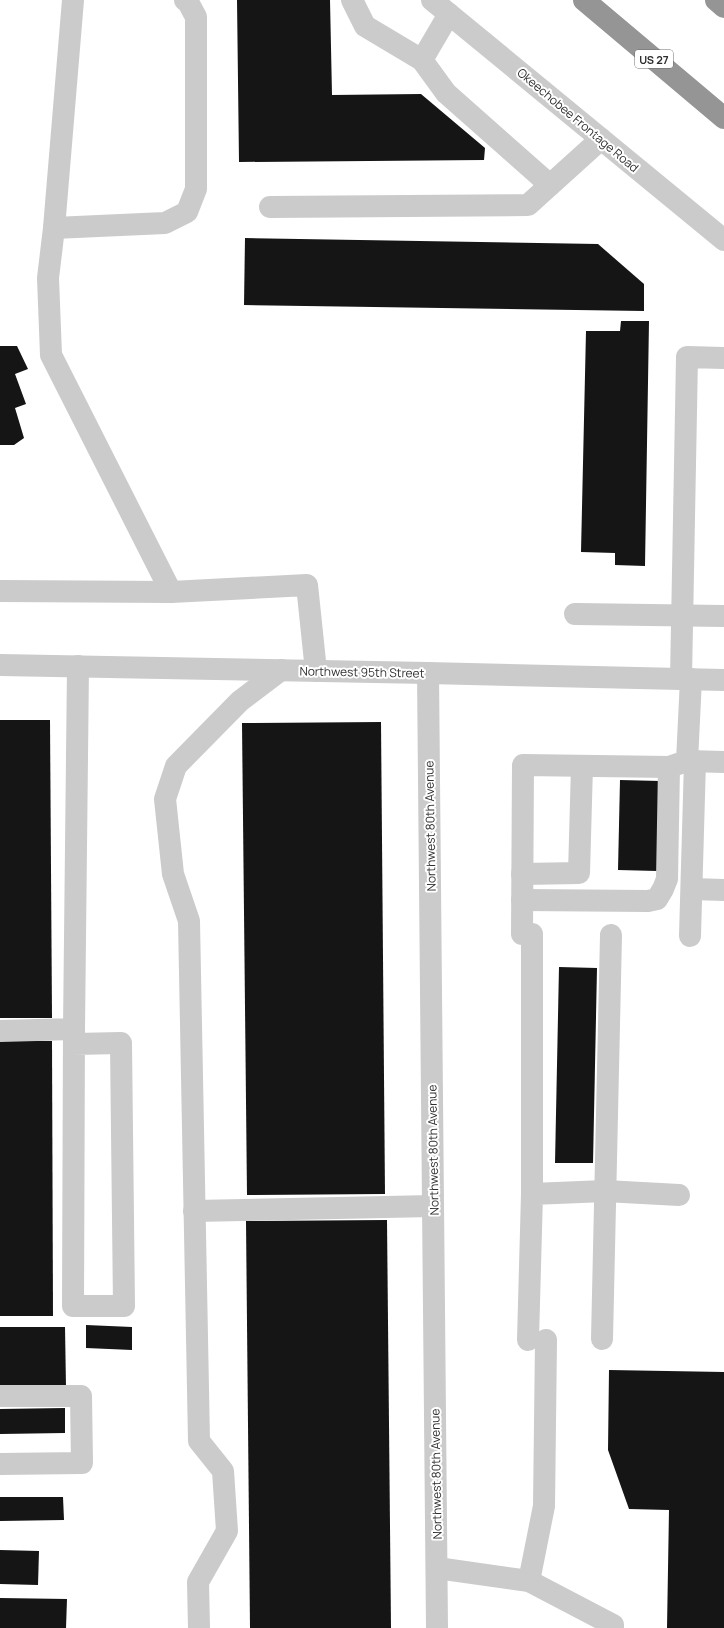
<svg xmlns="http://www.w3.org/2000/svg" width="724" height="1628" font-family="Manrope,sans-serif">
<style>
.building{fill:#151515}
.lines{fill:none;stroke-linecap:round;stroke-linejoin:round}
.minor{stroke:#cbcbcb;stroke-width:22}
.highway{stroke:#959595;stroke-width:22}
.labels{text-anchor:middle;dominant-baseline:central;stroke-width:4;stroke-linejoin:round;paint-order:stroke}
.shield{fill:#fff;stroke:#6d6d6d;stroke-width:1}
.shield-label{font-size:11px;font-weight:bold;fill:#2e2e2e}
.street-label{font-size:12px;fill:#2e2e2e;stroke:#fff}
</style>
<rect width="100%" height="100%" fill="#fff"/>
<!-- building -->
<g class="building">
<path d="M 237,0 L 330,0 L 332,95 L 421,94 L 485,148 L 484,160 L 239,162 Z"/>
<path d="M 245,238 L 598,244 L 644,284 L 644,311 L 244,305 Z"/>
<path d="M 621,321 L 649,321 L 645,566 L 615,565 L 615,553 L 581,552 L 586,331 L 620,331 Z"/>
<path d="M 0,346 L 17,346 L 28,369 L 15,374 L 26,404 L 15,408 L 24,438 L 14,445 L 0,445 Z"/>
<path d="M 0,720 L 50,720 L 52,1018 L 0,1018 Z"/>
<path d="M 381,722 L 385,1194 L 247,1195 L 242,723 Z"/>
<path d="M 620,780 L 660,781 L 657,871 L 618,870 Z"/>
<path d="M 559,967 L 597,968 L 593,1163 L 555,1163 Z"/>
<path d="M 0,1041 L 52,1041 L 53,1316 L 0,1316 Z"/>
<path d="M 387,1220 L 391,1628 L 250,1628 L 246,1221 Z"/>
<path d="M 86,1325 L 132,1327 L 132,1350 L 86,1348 Z"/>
<path d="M 0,1327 L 65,1327 L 66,1388 L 0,1389 Z"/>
<path d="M 609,1370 L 724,1372 L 724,1628 L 667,1628 L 669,1510 L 629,1509 L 608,1450 Z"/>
<path d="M 65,1408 L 65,1433 L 0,1434 L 0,1409 Z"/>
<path d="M 0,1497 L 63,1497 L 64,1520 L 0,1521 Z"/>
<path d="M 0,1550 L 39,1551 L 38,1585 L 0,1584 Z"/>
<path d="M 0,1598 L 67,1599 L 66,1628 L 0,1628 Z"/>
</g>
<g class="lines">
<!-- minor -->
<g class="minor">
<path d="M 73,0 L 54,228 L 48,278 L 51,355 L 171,592"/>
<path d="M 352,0 L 365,26 L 422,60 L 446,93 L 550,185"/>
<path d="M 432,0 L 724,240"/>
<path d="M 422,60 L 449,14"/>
<path d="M 270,207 L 528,205 L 601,139"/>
<path d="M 54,228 L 165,223 L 187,212 L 196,189 L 196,17 L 188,2 L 185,0"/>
<path d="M 0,591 L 171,592 L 307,585 L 316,671"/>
<path d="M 575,614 L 724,616"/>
<path d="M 0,665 L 428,673 L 724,680"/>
<path d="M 428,673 L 437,1628"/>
<path d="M 681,679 L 687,357 L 724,358"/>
<path d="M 687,761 L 724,762"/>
<path d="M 522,874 L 579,873 L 582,766"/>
<path d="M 692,889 L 724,890"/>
<path d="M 522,900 L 648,901 L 657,899 L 663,889 L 667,879 L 669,767"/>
<path d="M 522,934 L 523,765 L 669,767 L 687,761 L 691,679"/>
<path d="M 690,936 L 695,761"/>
<path d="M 74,1029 L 73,1306 L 124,1306 L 121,1043 L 74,1044"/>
<path d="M 0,1031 L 74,1029 L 78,666"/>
<path d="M 532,1194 L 532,934"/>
<path d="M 194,1211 L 433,1206"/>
<path d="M 602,1339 L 611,935"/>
<path d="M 528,1340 L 532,1194 L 605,1191 L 679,1195"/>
<path d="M 0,1396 L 81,1396 L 82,1463 L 0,1464"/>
<path d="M 437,1568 L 529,1581 L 613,1625 L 613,1628"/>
<path d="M 529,1581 L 544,1506 L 546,1340"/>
<path d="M 199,1628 L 198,1582 L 227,1531 L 223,1471 L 199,1441 L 189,921 L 173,874 L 165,799 L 176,766 L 240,701 L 281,670"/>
</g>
<!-- highway -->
<g class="highway">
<path d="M 584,0 L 724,118"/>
<path d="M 716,0 L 724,7"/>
</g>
</g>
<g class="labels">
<!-- shield labels -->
<rect class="shield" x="635" y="50" width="38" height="18" rx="3"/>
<g class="shield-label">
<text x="654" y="59">US 27</text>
</g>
<!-- street labels -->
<g class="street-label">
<text transform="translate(578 120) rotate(40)">Okeechobee Frontage Road</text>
<text transform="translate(362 672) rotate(1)">Northwest 95th Street</text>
<text transform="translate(430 826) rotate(-91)">Northwest 80th Avenue</text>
<text transform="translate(433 1150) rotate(-91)">Northwest 80th Avenue</text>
<text transform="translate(436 1474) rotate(-91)">Northwest 80th Avenue</text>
</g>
</g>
</svg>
